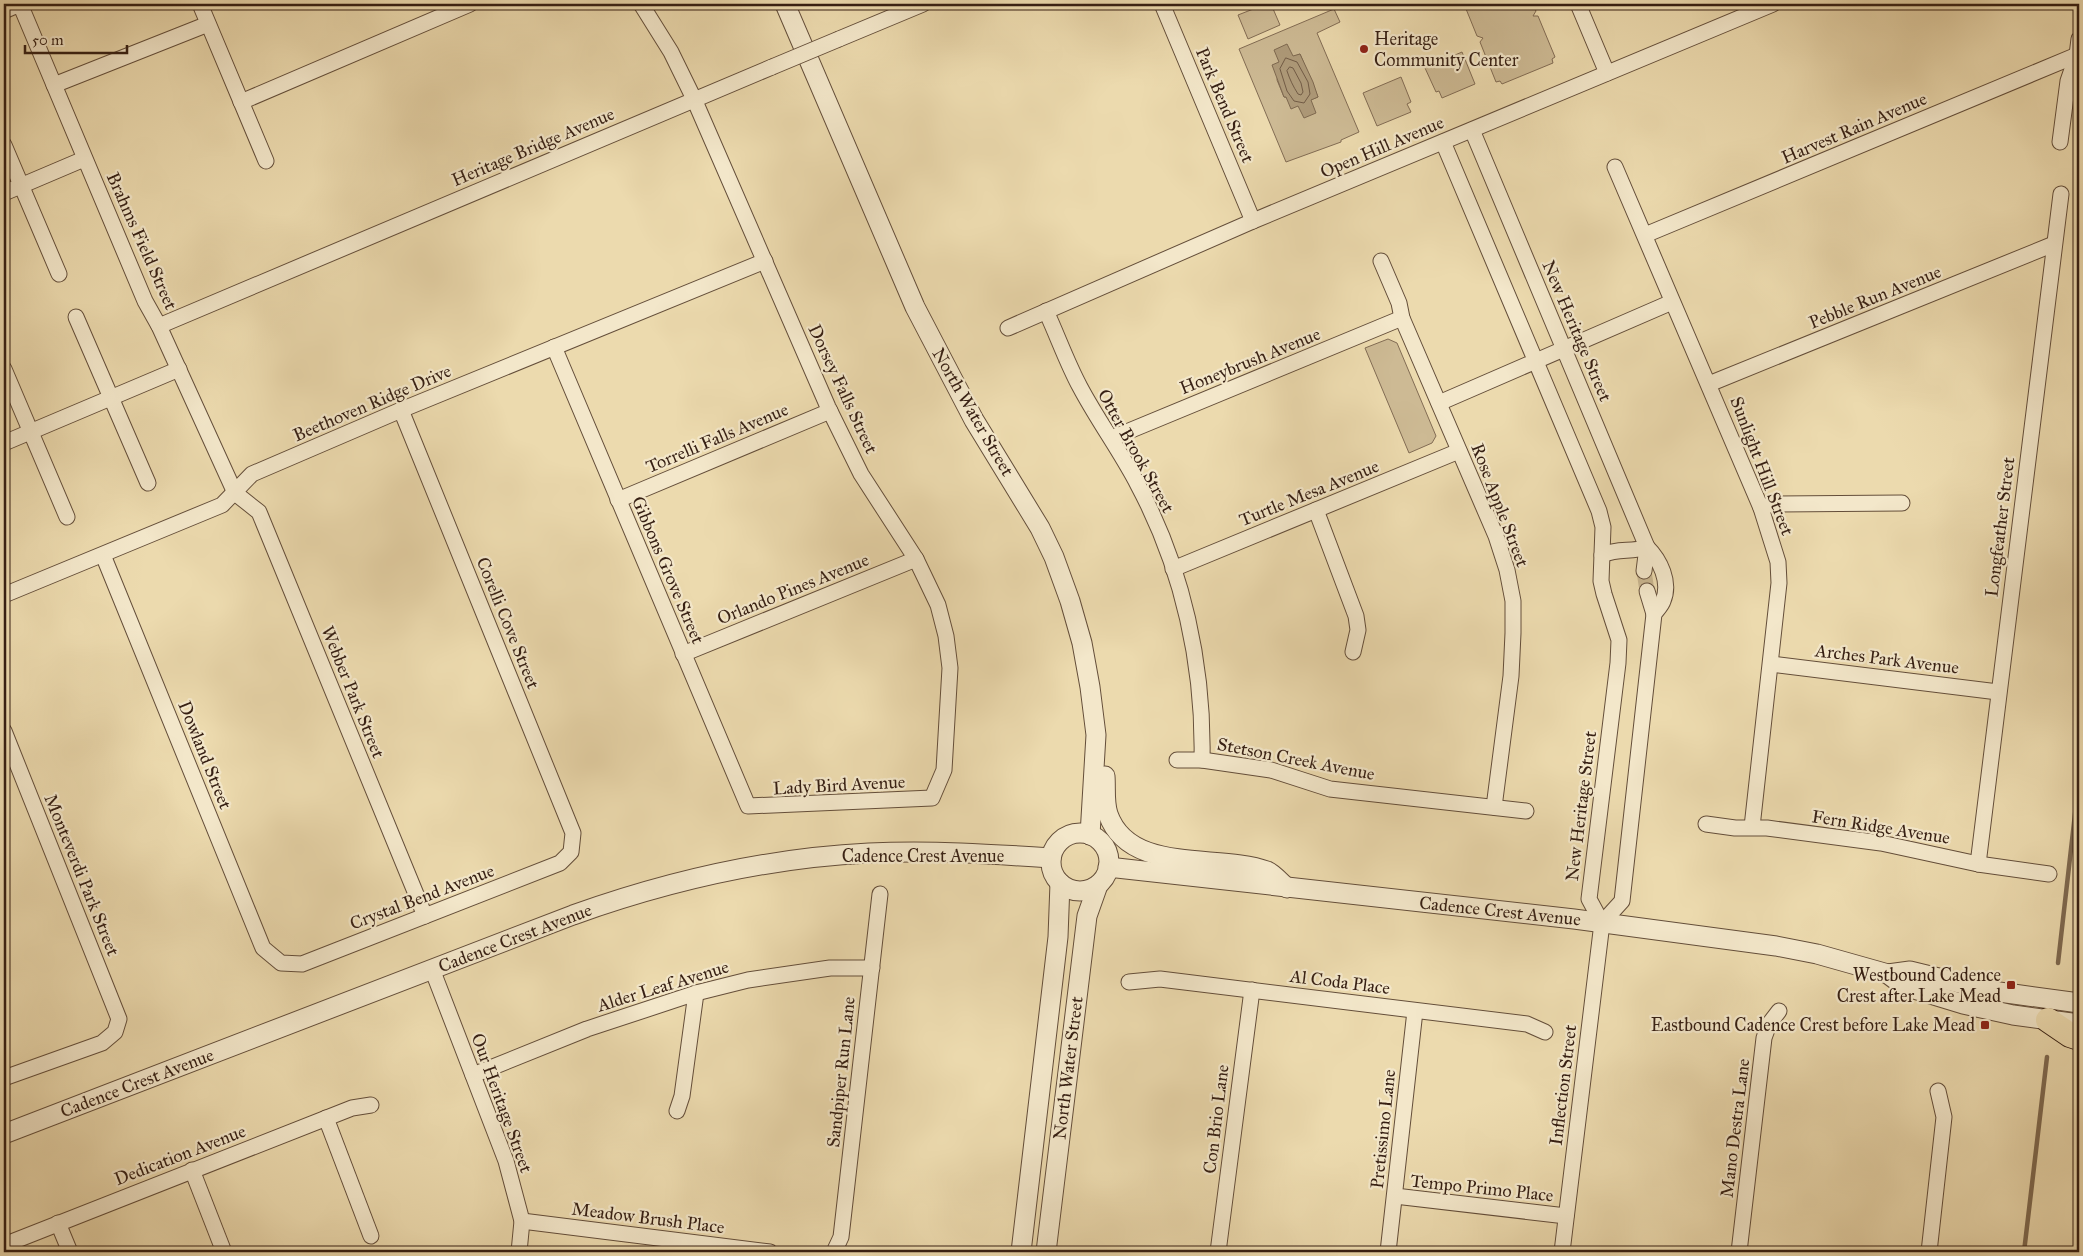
<svg xmlns="http://www.w3.org/2000/svg" width="2083" height="1256" font-family="'IM FELL Great Primer',serif">
<style>
.green{fill:#cdba94;stroke:#826c54;fill-rule:evenodd}
.water{fill:#ae9a79;stroke:#7e6950}
.lines{fill:none;stroke-linecap:round;stroke-linejoin:round}
.shore{stroke:#725c46;stroke-width:1}
.stream{stroke:#7e6950;stroke-width:4.5}
.minor-tunnel{stroke:#c8b58f;stroke-width:15;stroke-dasharray:15 8;stroke-linecap:butt}
.minor-casing{stroke:#644e3a;stroke-width:17}
.tertiary-casing{stroke:#644e3a;stroke-width:21}
.primary-casing{stroke:#361f13;stroke-width:26}
.minor{stroke:#f3e7ca;stroke-width:15}
.tertiary{stroke:#f3e7ca;stroke-width:19}
.primary{stroke:#ecdaae;stroke-width:24}
.minor-bridge-casing{stroke:#644e3a;stroke-width:17;stroke-linecap:butt}
.minor-bridge{stroke:#f3e7ca;stroke-width:15}
.poi-dot{fill:#8f2418;stroke:#f3e7ca;stroke-width:2}
.labels{text-anchor:middle;dominant-baseline:central;stroke-width:4.5;stroke-linejoin:round;paint-order:stroke}
.poi-label{font-size:18px;fill:#361f13;stroke:#f3e7ca;text-anchor:end}
.street-label{font-size:18px;fill:#361f13;stroke:#f3e7ca}
</style>
<rect width="100%" height="100%" fill="#ecdaae"/>
<filter id="stains"><feTurbulence type="fractalNoise" baseFrequency=".004" numOctaves="4"/><feColorMatrix values="0 0 0 0 .2 0 0 0 0 .09 0 0 0 0 .02 0 0 0 .5 -.17"/></filter>
<radialGradient id="worn" r=".72"><stop offset=".6" stop-color="#630" stop-opacity="0"/><stop offset="1" stop-color="#630" stop-opacity=".3"/></radialGradient>
<!-- green -->
<g class="green">
<path d="M 1266,4 L 1271,4 L 1280,25 L 1248,39 L 1238,15 Z"/>
<path d="M 1464,4 L 1533,4 L 1536,11 L 1533,16 L 1538,16 L 1555,57 L 1552,59 L 1553,63 L 1502,84 L 1500,81 L 1496,82 L 1480,42 L 1483,38 L 1477,36 Z"/>
<path d="M 1334,9 L 1340,22 L 1317,33 L 1359,132 L 1341,140 L 1341,142 L 1286,162 L 1239,49 ZM 1300,54 L 1318,97 L 1310,100 L 1284,97 L 1277,80 L 1280,62 Z"/>
<path d="M 1462,52 L 1475,84 L 1442,98 L 1439,91 L 1436,92 L 1425,68 Z"/>
<path d="M 1401,77 L 1411,102 L 1407,104 L 1411,112 L 1377,126 L 1363,93 Z"/>
<path d="M 1388,339 L 1397,343 L 1436,436 L 1432,443 L 1409,453 L 1365,348 Z"/>
</g>
<!-- water -->
<path class="water" d="M 1287,44 L 1293,56 L 1300,54 L 1313,82 L 1318,97 L 1311,100 L 1316,113 L 1304,118 L 1298,106 L 1291,109 L 1286,97 L 1284,97 L 1272,65 L 1279,62 L 1274,50 Z"/>
<g class="lines">
<!-- shore -->
<g class="shore">
<path d="M 1286,58 L 1297,62 L 1308,82 L 1310,94 L 1304,103 L 1294,101 L 1287,91 L 1280,69 Z"/>
<path d="M 1290,67 L 1293,68 L 1301,83 L 1303,92 L 1301,95 L 1298,94 C 1293,86 1290,80 1287,71 Z"/>
</g>
<!-- stream -->
<g class="stream">
<path d="M 2058,963 L 2079,779"/>
<path d="M 2024,1252 L 2047,1057"/>
</g>
<!-- minor-tunnel -->
<path class="minor-tunnel" d="M 1644,571 L 1647,591"/>
<!-- minor casing -->
<g class="minor-casing">
<g id="minor">
<path d="M 200,4 L 266,161"/>
<path d="M 1162,4 L 1253,221"/>
<path d="M 1578,4 L 1607,73"/>
<path d="M 4,11 L 20,4 L 145,301 L 159,326 L 235,493 L 259,512 L 425,916"/>
<path d="M 839,39 L 923,4"/>
<path d="M 54,85 L 208,24"/>
<path d="M 241,102 L 470,4"/>
<path d="M 1472,130 L 1647,547 L 1644,571"/>
<path d="M 1443,142 L 1599,511 L 1603,527 L 1601,581 L 1604,594 L 1619,640 L 1618,663 L 1589,899 L 1602,923"/>
<path d="M 2060,142 L 2068,81 L 2077,55 L 2079,39"/>
<path d="M 4,145 L 59,274"/>
<path d="M 1615,167 L 1761,508 L 1778,562 L 1779,583 L 1752,827"/>
<path d="M 4,193 L 84,159"/>
<path d="M 1645,235 L 2077,55"/>
<path d="M 1381,261 L 1399,303 L 1402,318 L 1496,536 L 1507,570 L 1513,601 L 1513,633 L 1511,676 L 1494,807"/>
<path d="M 1046,311 C 1058,337 1067,363 1080,387 C 1098,421 1121,452 1138,485 C 1183,569 1204,666 1202,760"/>
<path d="M 76,317 L 148,483"/>
<path d="M 159,326 L 772,67"/>
<path d="M 1008,328 L 1253,221 L 1773,4"/>
<path d="M 554,347 L 748,806 L 932,798 L 944,770 L 950,668 L 946,636 L 938,605 L 916,559 L 861,474 L 828,407 L 694,99 L 671,52 L 641,4"/>
<path d="M 4,369 L 67,517"/>
<path d="M 1709,384 L 2054,244"/>
<path d="M 1439,403 L 1672,302"/>
<path d="M 1112,438 L 1402,318"/>
<path d="M 4,443 L 179,369"/>
<path d="M 618,500 L 830,411"/>
<path d="M 1761,508 L 1772,504 L 1902,503"/>
<path d="M 1316,510 L 1356,616 L 1358,630 L 1353,652"/>
<path d="M 103,555 L 263,948 L 281,963 L 302,964 L 560,863 L 571,852 L 573,833 L 401,410"/>
<path d="M 1173,569 L 1459,451"/>
<path d="M 1647,591 L 1654,614"/>
<path d="M 4,595 L 222,505 L 252,474 L 401,410 L 765,261"/>
<path d="M 683,654 L 916,559"/>
<path d="M 1771,664 L 1998,692"/>
<path d="M 4,731 L 119,1019 L 115,1032 L 102,1043 L 4,1078"/>
<path d="M 1177,760 L 1202,760 L 1271,770 L 1330,789 L 1526,811"/>
<path d="M 1706,824 L 1735,828 L 1767,828 L 1881,843 L 1978,864 L 2049,874"/>
<path d="M 1978,864 L 2061,194"/>
<path d="M 1602,923 L 1622,901 L 1654,614 C 1657,610 1662,605 1663,601 C 1671,582 1660,560 1647,547 C 1630,553 1620,547 1602,555"/>
<path d="M 432,969 L 506,1161 L 522,1221 L 519,1252"/>
<path d="M 1129,982 L 1160,979 L 1527,1024 L 1545,1032"/>
<path d="M 473,1075 L 587,1029 L 696,993 L 748,980 L 830,968 L 872,968"/>
<path d="M 677,1111 L 682,1096 L 696,993"/>
<path d="M 326,1118 L 371,1236"/>
<path d="M 192,1170 L 224,1252"/>
<path d="M 1395,1196 L 1566,1216"/>
<path d="M 522,1221 L 770,1252"/>
<path d="M 58,1223 L 70,1252"/>
<path d="M 4,1245 L 352,1108 L 371,1105"/>
<path d="M 834,1252 L 841,1237 L 880,894"/>
<path d="M 1218,1252 L 1252,990"/>
<path d="M 1388,1252 L 1415,1011"/>
<path d="M 1562,1252 L 1602,923"/>
<path d="M 1739,1252 L 1764,1038 L 1769,1024 L 1779,1011"/>
<path d="M 1929,1252 L 1944,1117 L 1938,1091"/>
</g>
</g>
<!-- tertiary casing -->
<g class="tertiary-casing">
<g id="tertiary">
<path d="M 785,4 L 915,307 L 974,420 L 1040,528 L 1054,557 L 1070,601 L 1082,643 L 1090,687 L 1096,735 L 1090,835"/>
<path d="M 1105,776 C 1106,788 1104,802 1108,814 C 1129,875 1218,853 1267,871 C 1274,874 1281,883 1287,888"/>
<circle cx="1080" cy="862" r="29"/>
<path d="M 1108,867 L 1574,919 L 1776,946 L 1817,954 L 1888,974 L 1904,986 L 1963,1004 L 2013,1015 L 2079,1024"/>
<path d="M 1888,974 L 1910,971 L 1992,991 L 2079,1003"/>
<path d="M 4,1134 L 573,915 C 668,881 768,858 869,853 C 930,850 991,854 1051,858"/>
<path d="M 1021,1252 L 1058,937 L 1060,883"/>
<path d="M 1046,1252 L 1087,916 L 1098,885"/>
</g>
</g>
<!-- primary casing -->
<g class="primary-casing">
<path id="primary" d="M 2048,1020 L 2070,1035 L 2079,1038"/>
</g>
<!-- minor -->
<use href="#minor" class="minor"/>
<!-- tertiary -->
<use href="#tertiary" class="tertiary"/>
<!-- primary -->
<use href="#primary" class="primary"/>
<!-- minor-bridge casing -->
<g class="minor-bridge-casing">
<path id="minor-bridge" d="M 772,67 L 839,39"/>
</g>
<!-- minor-bridge -->
<use href="#minor-bridge" class="minor-bridge"/>
</g>
<!-- markers -->
<g class="poi-dot">
<circle cx="1364" cy="49" r="5"/>
<rect x="2006" y="980" width="10" height="10" rx="2.5"/>
<rect x="1980" y="1020" width="10" height="10" rx="2.5"/>
</g>
<g class="labels">
<!-- poi labels -->
<g class="poi-label">
<text x="1374" y="39" text-anchor="start">Heritage<tspan x="1374" dy="21">Community Center</tspan></text>
<text x="2001" y="975">Westbound Cadence<tspan x="2001" dy="21">Crest after Lake Mead</tspan></text>
<text x="1975" y="1025">Eastbound Cadence Crest before Lake Mead</text>
</g>
<!-- street labels -->
<g class="street-label">
<text transform="translate(1225 105) rotate(67)">Park Bend Street</text>
<text transform="translate(1854 128) rotate(-23)">Harvest Rain Avenue</text>
<text transform="translate(533 147) rotate(-23)">Heritage Bridge Avenue</text>
<text transform="translate(1382 147) rotate(-23)">Open Hill Avenue</text>
<text transform="translate(142 241) rotate(66)">Brahms Field Street</text>
<text transform="translate(1875 297) rotate(-22)">Pebble Run Avenue</text>
<text transform="translate(1577 331) rotate(67)">New Heritage Street</text>
<text transform="translate(1250 361) rotate(-22)">Honeybrush Avenue</text>
<text transform="translate(843 389) rotate(65)">Dorsey Falls Street</text>
<text transform="translate(372 403) rotate(-23)">Beethoven Ridge Drive</text>
<text transform="translate(973 412) rotate(60)">North Water Street</text>
<text transform="translate(717 438) rotate(-23)">Torrelli Falls Avenue</text>
<text transform="translate(1136 451) rotate(61)">Otter Brook Street</text>
<text transform="translate(1762 466) rotate(69)">Sunlight Hill Street</text>
<text transform="translate(1309 493) rotate(-22)">Turtle Mesa Avenue</text>
<text transform="translate(1500 505) rotate(69)">Rose Apple Street</text>
<text transform="translate(2000 527) rotate(-83)">Longfeather Street</text>
<text transform="translate(668 570) rotate(67)">Gibbons Grove Street</text>
<text transform="translate(793 589) rotate(-22)">Orlando Pines Avenue</text>
<text transform="translate(508 623) rotate(68)">Corelli Cove Street</text>
<text transform="translate(1887 659) rotate(7)">Arches Park Avenue</text>
<text transform="translate(353 692) rotate(68)">Webber Park Street</text>
<text transform="translate(205 755) rotate(68)">Dowland Street</text>
<text transform="translate(1296 759) rotate(11)">Stetson Creek Avenue</text>
<text transform="translate(839 785) rotate(-3)">Lady Bird Avenue</text>
<text transform="translate(1581 806) rotate(-83)">New Heritage Street</text>
<text transform="translate(1881 827) rotate(9)">Fern Ridge Avenue</text>
<text x="923" y="856">Cadence Crest Avenue</text>
<text transform="translate(82 875) rotate(68)">Monteverdi Park Street</text>
<text transform="translate(422 897) rotate(-21)">Crystal Bend Avenue</text>
<text transform="translate(1500 911) rotate(6)">Cadence Crest Avenue</text>
<text transform="translate(515 938) rotate(-21)">Cadence Crest Avenue</text>
<text transform="translate(1340 982) rotate(7)">Al Coda Place</text>
<text transform="translate(663 986) rotate(-17)">Alder Leaf Avenue</text>
<text transform="translate(1068 1068) rotate(-83)">North Water Street</text>
<text transform="translate(841 1072) rotate(-84)">Sandpiper Run Lane</text>
<text transform="translate(137 1083) rotate(-21)">Cadence Crest Avenue</text>
<text transform="translate(1563 1085) rotate(-83)">Inflection Street</text>
<text transform="translate(502 1103) rotate(70)">Our Heritage Street</text>
<text transform="translate(1216 1119) rotate(-83)">Con Brio Lane</text>
<text transform="translate(1735 1128) rotate(-83)">Mano Destra Lane</text>
<text transform="translate(1383 1129) rotate(-84)">Pretissimo Lane</text>
<text transform="translate(180 1155) rotate(-21)">Dedication Avenue</text>
<text transform="translate(1482 1188) rotate(6)">Tempo Primo Place</text>
<text transform="translate(648 1218) rotate(7)">Meadow Brush Place</text>
</g>
</g>
<!-- margin -->
<rect width="2083" height="1256" fill="none" stroke="#ecdaae" stroke-width="20"/>
<rect x="5" y="5" width="2073" height="1246" fill="none" stroke="#361f13" stroke-width="2.5"/>
<rect x="10" y="10" width="2063" height="1236" fill="none" stroke="#361f13"/>
<!-- scale -->
<path d="M25 45v8h102v-8" fill="none" stroke="#361f13" stroke-width="2.5"/>
<text x="32" y="45" font-size="15" fill="#361f13" stroke="#f3e7ca" stroke-width="4" paint-order="stroke">50 m</text>
<rect width="100%" height="100%" filter="url(#stains)"/>
<rect width="100%" height="100%" fill="url(#worn)"/>
</svg>
